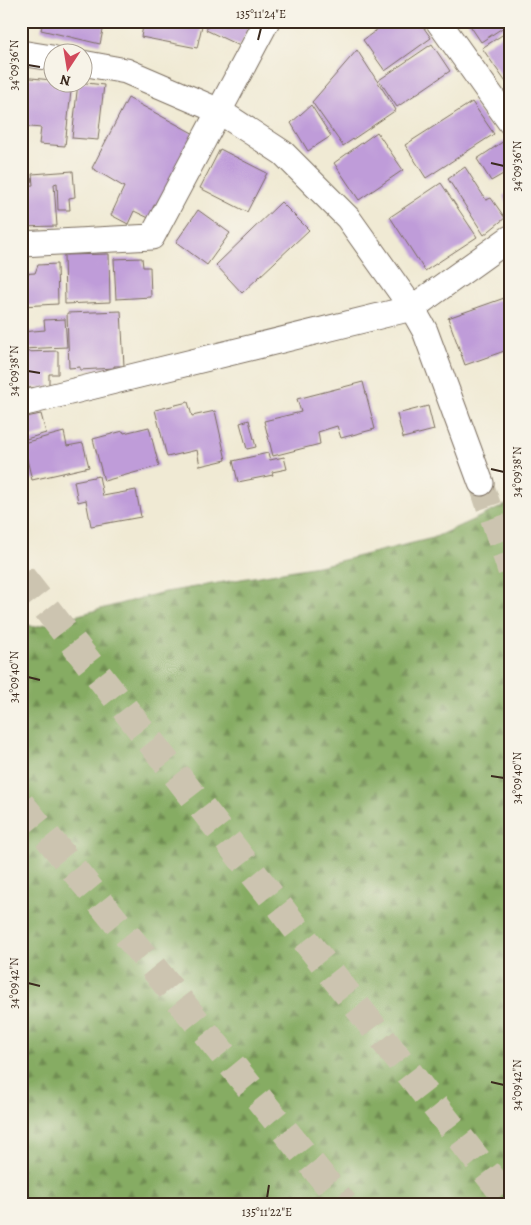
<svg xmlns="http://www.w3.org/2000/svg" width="531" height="1225" font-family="Alegreya,serif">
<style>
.forest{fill:url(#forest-firs);stroke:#606b40}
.building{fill:#bf9cd9}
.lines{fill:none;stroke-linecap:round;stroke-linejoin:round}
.street-tunnel{stroke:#ccc4b0;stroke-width:25;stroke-dasharray:25 12;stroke-linecap:butt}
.highway-tunnel{stroke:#ccc4b0;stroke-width:28;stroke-dasharray:28 14;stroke-linecap:butt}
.street-casing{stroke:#7a6d5e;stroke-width:27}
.street{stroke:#fff;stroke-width:25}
.ticks{fill:none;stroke:#3b2a1e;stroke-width:2}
.neatline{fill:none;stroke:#3b2a1e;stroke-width:2}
.ticks-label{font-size:12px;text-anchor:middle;fill:#3b2a1e}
</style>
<defs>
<pattern id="forest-firs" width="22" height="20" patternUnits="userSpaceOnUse" patternTransform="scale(1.25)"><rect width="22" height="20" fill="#86ac63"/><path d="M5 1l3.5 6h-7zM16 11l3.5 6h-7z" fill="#6f8c51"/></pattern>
</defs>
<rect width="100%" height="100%" fill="#f7f3e8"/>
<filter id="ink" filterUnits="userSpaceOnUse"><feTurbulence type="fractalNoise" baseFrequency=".02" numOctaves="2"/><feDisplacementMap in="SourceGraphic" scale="10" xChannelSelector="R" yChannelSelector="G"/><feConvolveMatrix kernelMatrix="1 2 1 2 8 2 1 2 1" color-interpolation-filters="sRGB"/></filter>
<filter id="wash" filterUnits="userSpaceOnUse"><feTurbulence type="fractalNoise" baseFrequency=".0096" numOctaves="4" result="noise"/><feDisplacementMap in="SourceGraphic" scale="20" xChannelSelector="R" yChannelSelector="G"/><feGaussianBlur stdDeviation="1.12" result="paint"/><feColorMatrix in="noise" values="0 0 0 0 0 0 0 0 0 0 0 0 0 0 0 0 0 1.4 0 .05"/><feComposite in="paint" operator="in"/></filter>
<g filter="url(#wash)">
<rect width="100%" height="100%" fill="#f0ead4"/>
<!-- forest -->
<path class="forest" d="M 510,503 L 510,1204 L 21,1204 L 21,622 L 34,627 L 160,593 L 323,565 L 433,538 Z"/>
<g id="blocks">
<!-- building -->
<g class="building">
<path d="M 43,21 L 105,21 L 100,44 L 41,30 Z"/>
<path d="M 144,21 L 203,21 L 197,48 L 141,37 Z"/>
<path d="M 211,21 L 252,21 L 240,46 L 206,30 Z"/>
<path d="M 389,21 L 419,21 L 431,38 L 385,71 L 363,40 Z"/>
<path d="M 467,21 L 510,21 L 510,23 L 481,42 Z"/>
<path d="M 510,30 L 510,88 L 482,48 Z"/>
<path d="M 432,44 L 450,71 L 397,107 L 379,80 Z"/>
<path d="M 357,50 L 396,110 L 343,146 L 312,102 Z"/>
<path d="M 21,77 L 52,80 L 52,82 L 72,82 L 65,146 L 39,144 L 41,128 L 21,126 Z"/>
<path d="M 78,82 L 104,85 L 98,140 L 72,138 Z"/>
<path d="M 128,98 L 198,136 L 153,220 L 134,211 L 128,224 L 111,215 L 124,187 L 92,168 Z"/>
<path d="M 472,102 L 494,134 L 426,178 L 405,145 Z"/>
<path d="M 311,105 L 331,136 L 308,151 L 291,123 Z"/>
<path d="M 377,132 L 403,170 L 359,200 L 334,163 Z"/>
<path d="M 507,139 L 510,143 L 510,170 L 491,181 L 477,159 Z"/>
<path d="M 220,149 L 267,173 L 247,212 L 200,188 Z"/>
<path d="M 465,167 L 486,200 L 491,198 L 505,218 L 484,235 L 448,179 Z"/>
<path d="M 73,171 L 75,197 L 69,198 L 70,210 L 58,210 L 57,183 L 54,184 L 57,226 L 21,227 L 21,186 L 33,185 L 32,174 Z"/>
<path d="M 441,183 L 477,237 L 425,271 L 390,217 Z"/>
<path d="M 510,192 L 510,208 L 503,196 Z"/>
<path d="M 281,202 L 309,230 L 242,293 L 216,265 Z"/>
<path d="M 198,210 L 230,233 L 207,265 L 176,242 Z"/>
<path d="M 109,254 L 110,302 L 65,304 L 64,255 Z"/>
<path d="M 142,258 L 143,267 L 150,267 L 151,297 L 116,299 L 114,259 Z"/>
<path d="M 57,264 L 58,304 L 21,306 L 21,274 L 35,273 L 38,265 Z"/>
<path d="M 510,296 L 510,349 L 465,365 L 448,318 Z"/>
<path d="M 121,311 L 124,366 L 114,366 L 114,368 L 80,370 L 80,367 L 69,368 L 67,313 Z"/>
<path d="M 65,319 L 67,347 L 21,349 L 21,332 L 45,330 L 44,320 Z"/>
<path d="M 58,351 L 58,374 L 49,374 L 49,387 L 25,388 L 25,375 L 21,375 L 21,352 Z"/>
<path d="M 363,382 L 375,429 L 341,438 L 337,426 L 318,432 L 320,444 L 273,456 L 264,421 L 301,412 L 297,399 Z"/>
<path d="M 188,402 L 192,416 L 215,411 L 226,460 L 200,466 L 197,450 L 167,457 L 155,410 Z"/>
<path d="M 428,406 L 434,430 L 403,438 L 397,414 Z"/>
<path d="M 41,414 L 46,433 L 23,440 L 21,418 Z"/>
<path d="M 249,420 L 256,447 L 247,449 L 240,423 Z"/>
<path d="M 149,427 L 159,466 L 104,481 L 93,439 L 123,431 L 124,433 Z"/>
<path d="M 64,432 L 67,446 L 83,443 L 89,467 L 32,480 L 23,443 Z"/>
<path d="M 268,453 L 270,460 L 284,457 L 287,469 L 272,472 L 273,475 L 238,482 L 233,461 Z"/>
<path d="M 99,476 L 103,496 L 136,490 L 141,517 L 91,526 L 86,500 L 78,502 L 74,481 Z"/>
</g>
</g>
</g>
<g filter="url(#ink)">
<use href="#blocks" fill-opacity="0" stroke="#7a6d5e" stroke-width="1"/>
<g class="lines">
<!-- street-tunnel -->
<path class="street-tunnel" d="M 481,483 L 510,571"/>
<!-- highway-tunnel -->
<g class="highway-tunnel">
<path d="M 21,576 L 510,1202"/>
<path d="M 21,804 L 344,1204"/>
</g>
<!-- street casing -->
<g class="street-casing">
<g id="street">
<path d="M 438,21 L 510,122"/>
<path d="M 21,53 L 52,58"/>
<path d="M 82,63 L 126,71 L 219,111 L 283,153 L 348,218 L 412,308 L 425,331 L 481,483"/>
<path d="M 21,244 L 152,237 L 267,21"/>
<path d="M 21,404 L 412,308 L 510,238"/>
</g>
</g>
<!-- street -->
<use href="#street" class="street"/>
</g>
</g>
<!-- ticks -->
<path class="ticks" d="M 258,40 L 261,28M 28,65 L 40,67M 491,163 L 504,166M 28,371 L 40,373M 491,469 L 504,472M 28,677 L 40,680M 491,776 L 504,778M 28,983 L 40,986M 491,1082 L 504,1085M 267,1198 L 269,1185"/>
<!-- margin -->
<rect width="531" height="1225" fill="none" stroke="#f7f3e8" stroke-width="55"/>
<!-- north arrow -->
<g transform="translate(68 68) rotate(192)"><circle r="24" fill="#f7f3e8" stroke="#aca397"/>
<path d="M0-4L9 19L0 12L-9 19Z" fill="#d1495b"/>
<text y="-8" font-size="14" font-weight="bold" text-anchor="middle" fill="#3b2a1e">N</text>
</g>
<rect x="28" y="28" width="476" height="1170" class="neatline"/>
<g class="ticks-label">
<text x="261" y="18">135°11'24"E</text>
<text transform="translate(14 65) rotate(-90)" y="4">34°09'36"N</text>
<text transform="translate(517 166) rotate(-90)" y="4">34°09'36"N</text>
<text transform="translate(14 371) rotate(-90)" y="4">34°09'38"N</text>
<text transform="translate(517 472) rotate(-90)" y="4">34°09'38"N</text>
<text transform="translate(14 677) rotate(-90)" y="4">34°09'40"N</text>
<text transform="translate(517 778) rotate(-90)" y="4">34°09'40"N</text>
<text transform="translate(14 983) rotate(-90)" y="4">34°09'42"N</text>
<text transform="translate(517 1085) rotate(-90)" y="4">34°09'42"N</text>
<text x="267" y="1216">135°11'22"E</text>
</g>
</svg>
